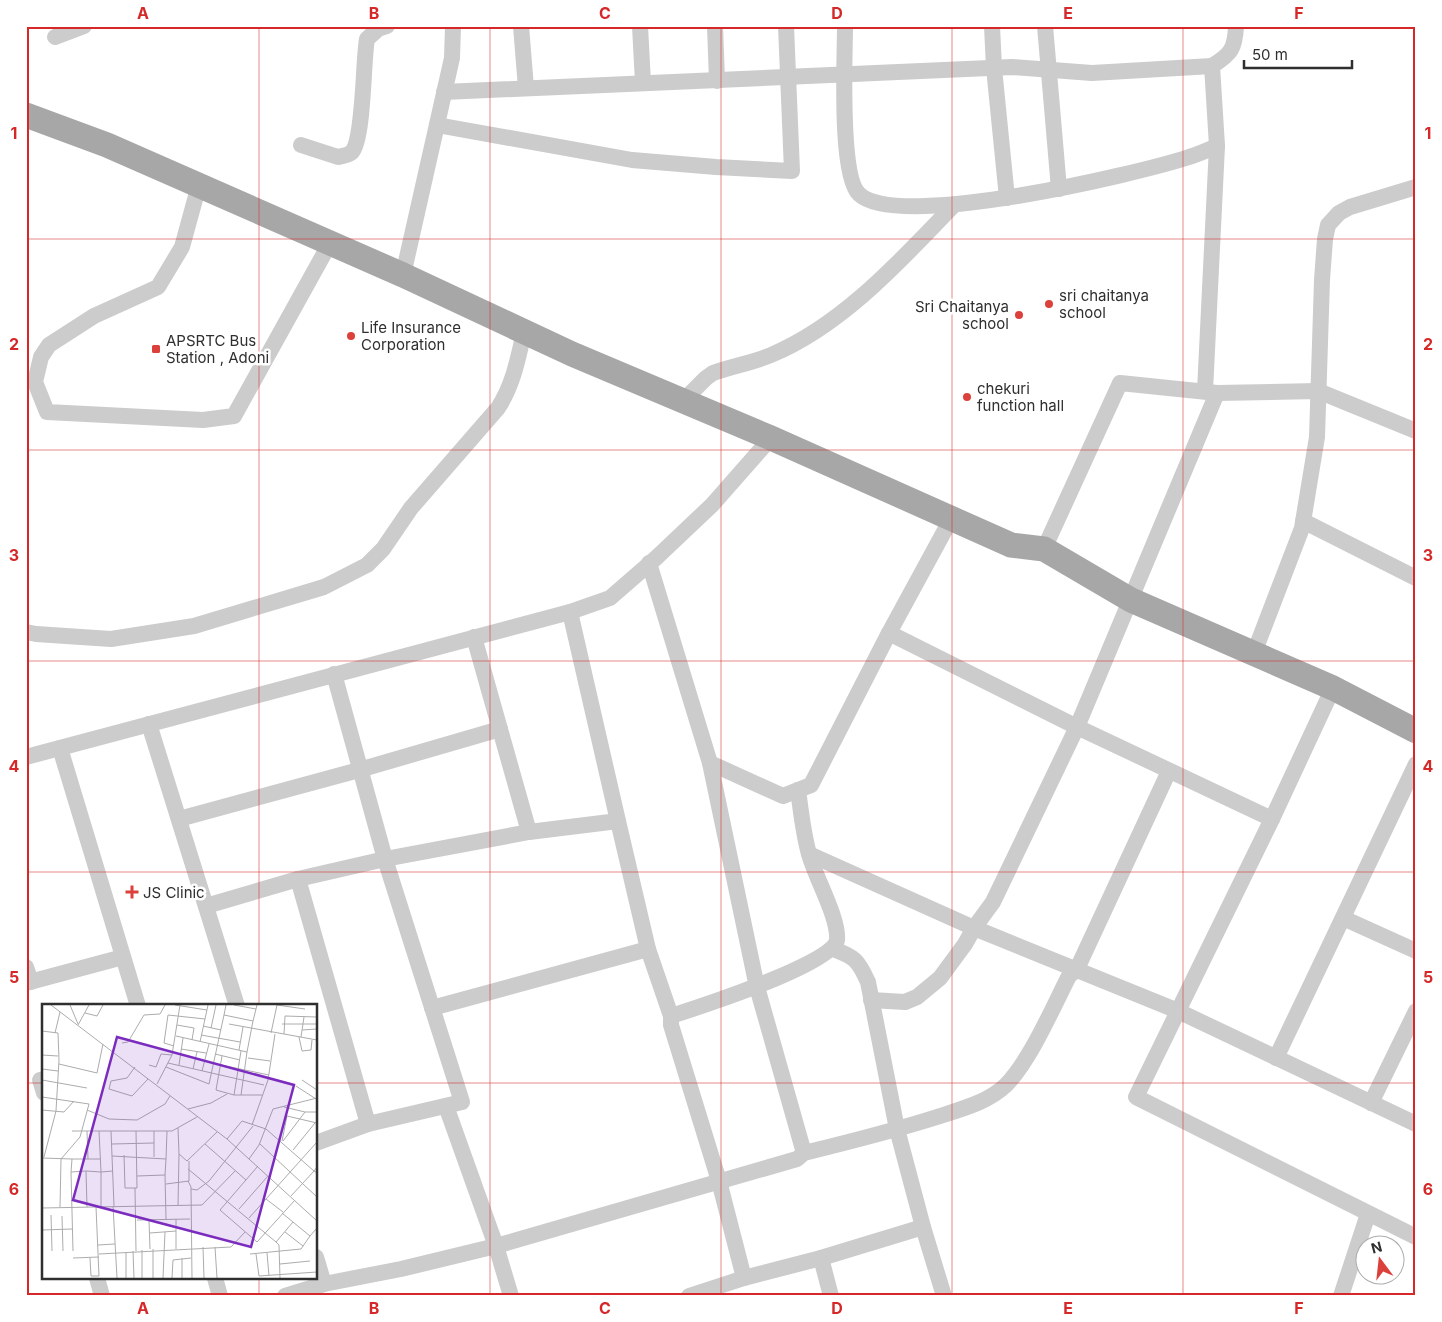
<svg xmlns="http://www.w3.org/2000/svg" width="1442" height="1322" font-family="Inter,sans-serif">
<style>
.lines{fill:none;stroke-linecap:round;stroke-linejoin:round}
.street{stroke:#ccc;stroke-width:16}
.primary{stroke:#a7a7a7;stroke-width:25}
.grid{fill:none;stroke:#d62828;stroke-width:1;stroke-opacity:0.55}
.poi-dot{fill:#dc403a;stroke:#fff;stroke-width:2}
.labels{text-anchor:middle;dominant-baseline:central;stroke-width:5;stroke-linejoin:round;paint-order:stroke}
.poi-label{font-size:15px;fill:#2f2f2f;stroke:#fff;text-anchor:start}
.inset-road{fill:none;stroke:#acacac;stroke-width:1}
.view{fill:#7b2cbf;fill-opacity:0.15;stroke:#7b2cbf;stroke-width:2.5}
.inset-edge{fill:none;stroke:#2f2f2f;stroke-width:2.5}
.neatline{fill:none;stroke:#d62828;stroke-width:2}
.grid-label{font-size:16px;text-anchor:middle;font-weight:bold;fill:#d62828}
</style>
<rect width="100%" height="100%" fill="#fff"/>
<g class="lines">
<!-- street -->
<g class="street">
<path d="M 521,26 L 526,88"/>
<path d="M 640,26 L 643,83"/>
<path d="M 715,26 L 717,81"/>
<path d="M 845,26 C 845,57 839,175 859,194 C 897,231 1137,174 1189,157 C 1199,154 1208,150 1217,146"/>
<path d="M 992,26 L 994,68 L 1007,198"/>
<path d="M 1045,26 L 1059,189"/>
<path d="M 55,37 L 84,26"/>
<path d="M 444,92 L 1012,67 L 1092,73 L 1212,66"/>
<path d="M 437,125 L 632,160 L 716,167 L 792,171 L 786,26"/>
<path d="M 301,145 L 338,157 C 343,156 349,155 352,152 C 364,138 363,60 367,39 L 378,29 L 387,26"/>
<path d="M 199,185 L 182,247 L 158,287 L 94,316 L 49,345 L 41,357 L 35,382 L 47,412 L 203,420 L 234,416 L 330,243"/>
<path d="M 403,275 L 452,58 L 453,26"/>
<path d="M 1205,391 L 1217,146 L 1212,66 C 1231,54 1235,49 1236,26"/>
<path d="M 683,401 L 706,378 L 713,373 C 732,366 752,363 771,355 C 843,325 902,259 955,204"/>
<path d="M 1303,521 L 1416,578"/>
<path d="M 1044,549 L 1120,383 L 1217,393 L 1318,391 L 1416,431"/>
<path d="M 649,563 L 710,763 L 783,796 L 811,785 L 889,633 L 951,519"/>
<path d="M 26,632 L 36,634 L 111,639 L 194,626 L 324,587 L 367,565 L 383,549 L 411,508 L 498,408 C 513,385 518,359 524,332"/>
<path d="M 889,633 L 1077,727 L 1272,819"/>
<path d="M 474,637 L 529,832"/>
<path d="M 1254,653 L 1302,528 L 1317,437 L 1322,280 L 1325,239 L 1328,225 L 1339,213 L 1350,207 L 1416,187"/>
<path d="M 1333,688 L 1272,819 L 1136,1097 L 1416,1237"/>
<path d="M 149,724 L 237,1006"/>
<path d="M 60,748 L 138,1006"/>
<path d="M 26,757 L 570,612 L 610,598 L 656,558 L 712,505 L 771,438"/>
<path d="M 710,763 L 757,987 L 804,1153"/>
<path d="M 179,819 L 359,770 L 500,729"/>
<path d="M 809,854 L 974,928 L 1178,1011 L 1416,1124"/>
<path d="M 298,879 L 368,1124 L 462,1102 L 385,859 L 334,674"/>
<path d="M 206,906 L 298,879 L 385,859 L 529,832 L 618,821 L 570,612"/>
<path d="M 1343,918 L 1416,951"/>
<path d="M 648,949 L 671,1016 L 671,1025 L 719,1181 L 744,1278"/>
<path d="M 833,949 C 855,957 858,960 868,982 L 897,1129 L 923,1227 L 944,1296"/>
<path d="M 26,967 L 31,982"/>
<path d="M 26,983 L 123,957"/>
<path d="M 871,1000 L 905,1002 L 917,997 L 940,978 L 965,944 L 974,928 L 993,902 L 1077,727 L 1217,393"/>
<path d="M 432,1008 L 648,949 L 618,821"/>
<path d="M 671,1016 C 696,1008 835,963 837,940 C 839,918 815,877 809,854 C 803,833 801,811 798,790"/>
<path d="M 1276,1058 L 1416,764"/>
<path d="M 44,1079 L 40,1080 L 44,1093"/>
<path d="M 1371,1103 L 1416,1011"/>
<path d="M 446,1106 L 496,1246 L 511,1296"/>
<path d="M 316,1143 L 368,1124"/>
<path d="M 316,1257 L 324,1284"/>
<path d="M 821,1258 L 831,1296"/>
<path d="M 97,1278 L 102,1296"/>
<path d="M 215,1278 L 220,1296"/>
<path d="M 285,1296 L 324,1284 L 401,1269 L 496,1246 L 797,1159 L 804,1153 C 849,1142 893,1131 937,1117 C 961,1109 987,1103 1006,1085 C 1031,1059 1052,1009 1069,976 L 1077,969 L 1169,771"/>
<path d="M 689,1296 L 744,1278 L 821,1258 L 923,1227"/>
<path d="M 1341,1296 L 1368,1214"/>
</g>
<!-- primary -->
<path class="primary" d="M 26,115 L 107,145 L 403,275 L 572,354 L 771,438 L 1011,545 L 1044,549 L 1131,600 L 1333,688 L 1416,731"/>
</g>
<!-- grid -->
<path class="grid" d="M 259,26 L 259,1006M 490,26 L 490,1296M 721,26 L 721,1296M 952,26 L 952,1296M 1183,26 L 1183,1296M 26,239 L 1416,239M 26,450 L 1416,450M 26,661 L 1416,661M 26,872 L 1416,872M 26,1083 L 44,1083M 316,1083 L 1416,1083M 259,1278 L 259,1296"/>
<!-- markers -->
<g class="poi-dot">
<circle cx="1049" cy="304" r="5"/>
<circle cx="1019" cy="315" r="5"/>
<circle cx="351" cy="336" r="5"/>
<rect x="151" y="344" width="10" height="10" rx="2.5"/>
<circle cx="967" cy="397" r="5"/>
<path d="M129.5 884.5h5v5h5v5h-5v5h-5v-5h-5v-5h5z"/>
</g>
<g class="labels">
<!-- poi labels -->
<g class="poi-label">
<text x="1059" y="295">sri chaitanya<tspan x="1059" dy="17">school</tspan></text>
<text x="1009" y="306" text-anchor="end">Sri Chaitanya<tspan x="1009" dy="17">school</tspan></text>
<text x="361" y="327">Life Insurance<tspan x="361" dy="17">Corporation</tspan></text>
<text x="166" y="340">APSRTC Bus<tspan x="166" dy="17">Station , Adoni</tspan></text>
<text x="977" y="388">chekuri<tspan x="977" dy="17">function hall</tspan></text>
<text x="143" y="892">JS Clinic</text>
</g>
</g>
<!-- overview -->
<g transform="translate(42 1004)">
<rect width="275" height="275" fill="#fff"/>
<path class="inset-road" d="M 9,1 L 185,135 L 275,217M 28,1 L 36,20M 133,1 L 165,6M 192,1 L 214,5M 235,1 L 263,5M 43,9 L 55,12 L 61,1M 211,17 L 215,1M 187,20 L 275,36M 240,20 L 275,20M 36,21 L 47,1M 135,21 L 152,24 L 150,36M 161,22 L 179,26M 169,24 L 174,1M 260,26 L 275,25M 0,27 L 16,29 L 17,56 L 14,107 L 2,153M 13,29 L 18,8M 229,29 L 235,1M 242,30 L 243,12 L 275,13M 159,31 L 198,38M 134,32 L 205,48 L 211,17 L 182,11 L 184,1M 257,33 L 260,47 L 269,46 L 270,36M 259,33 L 262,13M 158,38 L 166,1M 80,39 L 86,38 L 102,11 L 118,10 L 123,1M 132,42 L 122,39 L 126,11 L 163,15M 139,45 L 164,49M 197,46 L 201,23M 173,50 L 198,56M 0,51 L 16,52M 180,52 L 174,86 L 192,91 L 220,91M 206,54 L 228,57M 126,59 L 222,81M 17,60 L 55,69 L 61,40M 107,61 L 114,63 L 119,50 L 130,51M 137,61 L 141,34M 179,61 L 227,71M 93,63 L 85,74 L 69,77 L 67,85 L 90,92 L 106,75M 124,63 L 167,80 L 182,11M 0,65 L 16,67M 151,65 L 155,48M 160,67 L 167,40M 0,76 L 45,84M 260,76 L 275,86M 115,80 L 130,51 L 138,1M 254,82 L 274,95M 192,91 L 199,47M 199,91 L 205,48M 0,93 L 47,100 L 38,133 L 19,155 L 18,203M 242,103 L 263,108M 146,105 L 169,99 L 185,90M 0,106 L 22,108 L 32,97M 45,106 L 67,115 L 95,116 L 123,100 L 128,92M 210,121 L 226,76 L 233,30M 136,124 L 137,150 L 145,157 L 175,128M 30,127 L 130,127 L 155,113M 45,127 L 46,155M 57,127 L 59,168 L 71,167M 69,127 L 72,202M 112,127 L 112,153M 185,135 L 200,117 L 224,125 L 272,167 L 275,163M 240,137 L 245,112 L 275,119M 241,137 L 263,108 L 275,108M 70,140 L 112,139M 163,140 L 204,176M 218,140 L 275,193M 251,146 L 273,119M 82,151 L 83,184 L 95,184 L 94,127M 70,152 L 124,155 L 125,127M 0,154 L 30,155M 207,155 L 217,141 L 231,105 L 275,94M 216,162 L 178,206 L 215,238 L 253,196M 146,165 L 234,238 L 251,218M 29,168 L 30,155 L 58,155M 123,171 L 124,215M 95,172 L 123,171 L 124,155M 146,177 L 149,183 L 150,274M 124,180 L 147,177 L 147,157M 93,184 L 94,247M 149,185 L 155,186 L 167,177 L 211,122M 249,192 L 272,167 L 275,169M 224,195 L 241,208M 71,202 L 75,274M 136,202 L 137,150M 45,203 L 44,167 L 59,168 L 59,202M 0,204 L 160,201 L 193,167M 197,205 L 226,172M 240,209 L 268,232 L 275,224M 9,211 L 10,247M 20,212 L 21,247M 207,214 L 275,138M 134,215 L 134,245M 95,216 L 148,215M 107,216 L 108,245M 0,226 L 30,225M 243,228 L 261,242M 108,229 L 134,227M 234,238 L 237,241 L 238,274M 56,241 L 73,240M 161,243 L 162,274M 173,243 L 175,274M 31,247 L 29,168 L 44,167M 91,247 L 92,274M 84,248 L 84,274M 225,249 L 227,272M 57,250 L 189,243 L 203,228M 208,250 L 259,245 L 268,232M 214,250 L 217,272 L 275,268M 31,254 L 57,253M 48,254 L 49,272 L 57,272 L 54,203M 140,254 L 140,274M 238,260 L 268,257M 100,274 L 100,246M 111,274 L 111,245M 121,274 L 123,228M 130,274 L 131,256 L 149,254"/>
<path class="view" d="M 75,33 L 252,81 L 209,243 L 31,196 Z"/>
<rect width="275" height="275" class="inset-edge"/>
</g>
<!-- border -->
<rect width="1442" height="1322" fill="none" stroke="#ffffff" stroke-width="55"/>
<!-- north arrow -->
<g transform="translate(1380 1260) rotate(345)"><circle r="24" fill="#ffffff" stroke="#acacac"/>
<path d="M0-4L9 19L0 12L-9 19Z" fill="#dc403a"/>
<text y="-8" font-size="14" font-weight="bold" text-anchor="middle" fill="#2f2f2f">N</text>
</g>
<!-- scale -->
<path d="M1244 60v8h108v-8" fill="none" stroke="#2f2f2f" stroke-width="2.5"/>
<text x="1252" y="60" font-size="15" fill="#2f2f2f" stroke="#ffffff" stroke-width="4" paint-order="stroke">50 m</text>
<rect x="28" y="28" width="1386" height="1266" class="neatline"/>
<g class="grid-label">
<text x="143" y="19">A</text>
<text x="374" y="19">B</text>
<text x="605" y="19">C</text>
<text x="837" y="19">D</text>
<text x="1068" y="19">E</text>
<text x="1299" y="19">F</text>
<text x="14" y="139">1</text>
<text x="1428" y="139">1</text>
<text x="14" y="350">2</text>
<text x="1428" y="350">2</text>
<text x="14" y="561">3</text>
<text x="1428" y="561">3</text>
<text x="14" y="772">4</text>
<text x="1428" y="772">4</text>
<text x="14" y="983">5</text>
<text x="1428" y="983">5</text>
<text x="14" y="1195">6</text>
<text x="1428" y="1195">6</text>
<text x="143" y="1314">A</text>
<text x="374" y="1314">B</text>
<text x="605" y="1314">C</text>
<text x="837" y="1314">D</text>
<text x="1068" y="1314">E</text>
<text x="1299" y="1314">F</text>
</g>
</svg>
